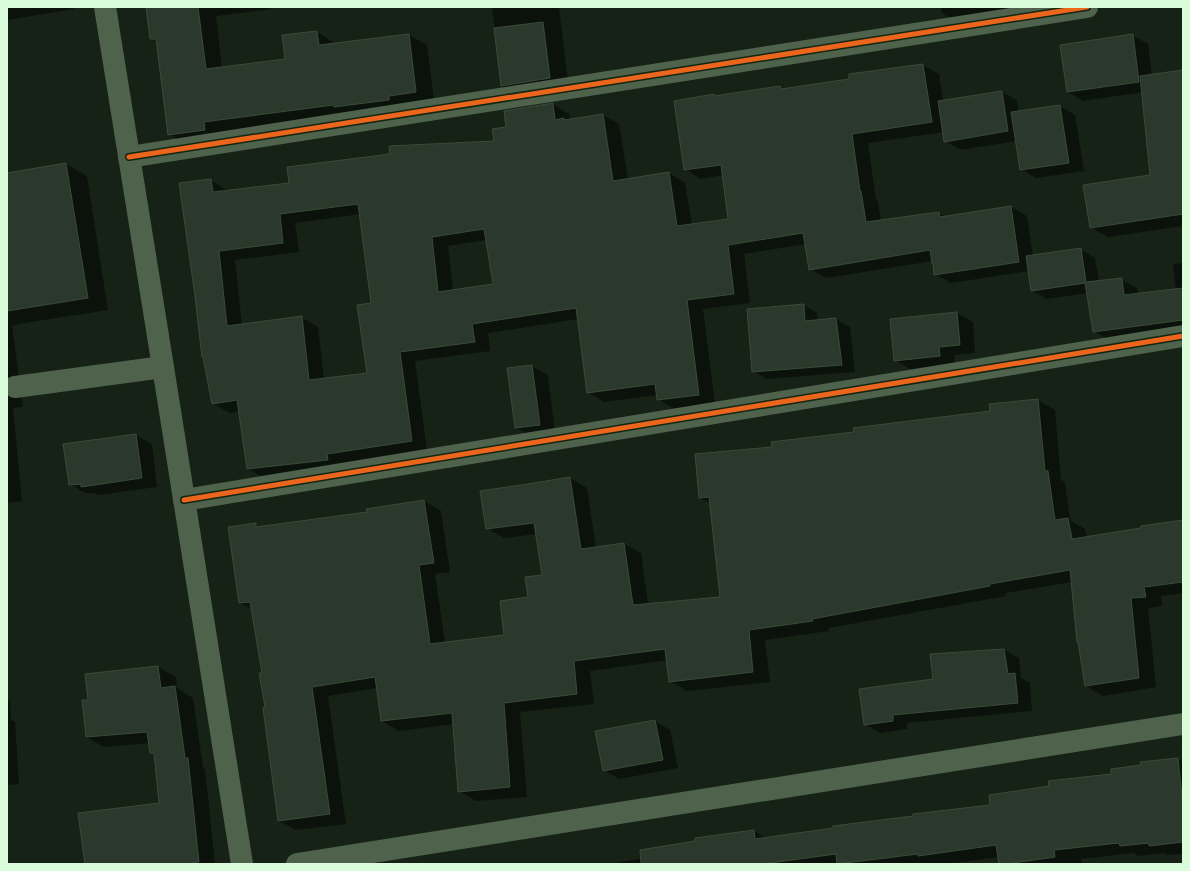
<svg xmlns="http://www.w3.org/2000/svg" width="1190" height="871" font-family="'Space Grotesk',sans-serif">
<style>
.shadow{fill:#0007;fill-rule:evenodd}
.building{fill:#2b392c;stroke:#394b3a;fill-rule:evenodd}
.lines{fill:none;stroke-linecap:round;stroke-linejoin:round}
.street{stroke:#4e624c;stroke-width:22}
.cycleway-casing{stroke:#122612;stroke-width:8}
.cycleway{stroke:#eb651d;stroke-width:5}
</style>
<rect width="100%" height="100%" fill="#162216"/>
<!-- shadow -->
<g class="shadow">
<path d="M 7,7 L 74,7 L 74,9 L 7,20 Z"/>
<path d="M 147,7 L 270,7 L 271,9 L 216,16 L 222,68 L 286,60 L 317,32 L 335,43 L 335,44 L 409,35 L 427,45 L 434,101 L 187,145 L 169,134 L 158,43 L 151,39 Z"/>
<path d="M 492,7 L 559,7 L 569,89 L 521,97 L 502,86 Z"/>
<path d="M 741,7 L 755,7 L 743,8 Z"/>
<path d="M 941,7 L 1030,7 L 957,22 L 942,13 Z"/>
<path d="M 1132,35 L 1148,44 L 1152,75 L 1183,71 L 1183,226 L 1108,237 L 1090,227 L 1152,176 L 1143,92 L 1083,101 L 1068,92 Z"/>
<path d="M 923,65 L 939,74 L 943,101 L 1001,92 L 1017,100 L 1019,112 L 1060,106 L 1075,115 L 1084,171 L 1036,178 L 1021,169 L 1017,141 L 961,150 L 945,141 L 944,132 L 868,143 L 876,200 L 878,201 L 881,221 L 939,213 L 946,217 L 1011,207 L 1027,216 L 1033,256 L 1080,249 L 1095,258 L 1099,282 L 1122,280 L 1137,288 L 1138,295 L 1176,290 L 1173,264 L 1183,263 L 1183,330 L 1109,340 L 1094,331 L 1088,293 L 1047,299 L 1032,291 L 1029,271 L 951,283 L 935,274 L 934,263 L 933,261 L 826,278 L 810,269 L 806,244 L 744,254 L 750,303 L 703,309 L 715,404 L 674,409 L 658,399 L 657,395 L 604,402 L 588,392 L 578,319 L 488,333 L 490,351 L 415,361 L 427,450 L 264,478 L 248,469 L 240,411 L 230,413 L 213,404 L 210,180 L 227,190 L 227,192 L 290,184 L 495,142 L 507,128 L 553,104 L 569,114 L 570,120 L 603,115 L 619,124 L 628,179 L 669,173 L 685,183 L 692,225 L 729,219 L 723,175 L 701,179 L 685,169 L 675,101 L 714,95 L 716,97 L 780,87 L 784,89 L 850,80 ZM 361,214 L 372,304 L 368,374 L 324,379 L 318,327 L 301,317 L 242,325 L 235,260 L 299,252 L 295,223 ZM 487,240 L 494,285 L 453,291 L 448,246 Z"/>
<path d="M 66,164 L 87,176 L 108,310 L 12,325 L 23,407 L 13,408 L 22,501 L 7,503 L 7,174 Z"/>
<path d="M 804,305 L 817,313 L 818,321 L 836,319 L 850,327 L 855,372 L 767,379 L 753,371 Z"/>
<path d="M 957,313 L 973,322 L 975,353 L 954,355 L 955,364 L 910,369 L 895,360 L 891,320 Z"/>
<path d="M 532,366 L 548,375 L 555,433 L 531,436 L 516,428 Z"/>
<path d="M 1038,400 L 1055,410 L 1061,480 L 1065,482 L 1070,520 L 1085,529 L 1087,538 L 1183,521 L 1183,593 L 1161,596 L 1162,606 L 1148,608 L 1156,687 L 1103,696 L 1086,686 L 1072,582 L 1006,593 L 1006,596 L 829,628 L 829,631 L 765,640 L 770,682 L 687,691 L 670,681 L 668,660 L 590,671 L 594,704 L 520,712 L 527,797 L 476,801 L 459,791 L 454,724 L 399,731 L 382,721 L 378,688 L 328,696 L 346,824 L 296,830 L 279,821 L 266,708 L 264,674 L 253,610 L 240,603 L 255,524 L 261,528 L 368,513 L 424,501 L 441,511 L 450,572 L 435,574 L 445,643 L 505,636 L 543,576 L 536,534 L 504,538 L 487,528 L 570,478 L 587,488 L 596,548 L 624,544 L 641,553 L 648,605 L 721,597 L 711,504 L 700,498 L 773,448 L 855,433 L 991,411 Z"/>
<path d="M 136,435 L 152,444 L 157,487 L 98,495 L 93,493 L 85,493 L 70,484 Z"/>
<path d="M 1004,650 L 1019,658 L 1021,678 L 1030,683 L 1032,711 L 907,723 L 907,729 L 880,733 L 865,724 L 934,680 L 931,655 Z"/>
<path d="M 158,667 L 176,677 L 177,688 L 193,698 L 203,768 L 205,769 L 215,864 L 86,864 L 160,803 L 155,755 L 151,753 L 150,743 L 104,747 L 86,737 L 89,701 Z"/>
<path d="M 7,700 L 10,701 L 11,720 L 15,722 L 19,784 L 7,785 Z"/>
<path d="M 655,721 L 670,730 L 678,768 L 619,779 L 604,770 Z"/>
<path d="M 1178,759 L 1183,762 L 1183,854 L 1168,855 L 1164,853 L 1138,856 L 1133,853 L 1081,859 L 1082,864 L 1000,864 L 999,857 L 947,864 L 608,864 L 669,854 L 754,831 L 766,838 L 991,805 L 1050,787 L 1112,775 Z"/>
</g>
<!-- building -->
<g class="building">
<path d="M 146,7 L 198,7 L 206,69 L 285,59 L 282,35 L 317,31 L 319,45 L 409,34 L 416,92 L 389,96 L 389,100 L 334,107 L 333,105 L 204,122 L 205,130 L 168,135 L 156,39 L 150,39 Z"/>
<path d="M 543,22 L 550,78 L 501,86 L 494,28 Z"/>
<path d="M 1133,34 L 1139,82 L 1067,92 L 1060,45 Z"/>
<path d="M 923,64 L 932,122 L 852,134 L 860,191 L 861,191 L 866,222 L 939,212 L 940,217 L 1011,206 L 1019,262 L 934,275 L 933,263 L 932,263 L 930,250 L 809,270 L 803,233 L 728,245 L 734,294 L 687,300 L 699,395 L 657,400 L 655,384 L 587,393 L 576,308 L 472,324 L 475,342 L 400,352 L 412,441 L 327,454 L 328,460 L 247,469 L 237,400 L 212,404 L 203,357 L 202,357 L 195,296 L 179,183 L 211,179 L 213,192 L 289,183 L 287,167 L 390,154 L 389,146 L 494,141 L 492,129 L 506,127 L 504,111 L 553,103 L 555,120 L 564,118 L 564,120 L 603,114 L 613,181 L 669,172 L 677,226 L 728,219 L 721,165 L 684,170 L 674,101 L 714,94 L 714,96 L 780,86 L 781,89 L 849,79 L 849,74 ZM 358,204 L 371,303 L 357,305 L 367,373 L 309,380 L 302,316 L 227,326 L 219,251 L 283,243 L 280,214 ZM 484,229 L 493,284 L 438,292 L 432,237 Z"/>
<path d="M 1183,70 L 1183,214 L 1090,228 L 1083,185 L 1150,175 L 1140,76 Z"/>
<path d="M 1002,91 L 1008,131 L 944,142 L 938,101 Z"/>
<path d="M 1060,105 L 1069,163 L 1020,170 L 1011,112 Z"/>
<path d="M 66,163 L 88,298 L 7,311 L 7,173 Z"/>
<path d="M 1081,248 L 1086,282 L 1122,278 L 1124,295 L 1183,288 L 1183,320 L 1093,332 L 1085,283 L 1031,291 L 1026,256 Z"/>
<path d="M 804,304 L 805,321 L 836,318 L 842,365 L 752,372 L 747,309 Z"/>
<path d="M 957,312 L 960,345 L 939,347 L 940,356 L 894,361 L 890,319 Z"/>
<path d="M 532,365 L 540,425 L 515,428 L 507,368 Z"/>
<path d="M 1038,399 L 1045,471 L 1048,471 L 1055,520 L 1068,518 L 1072,539 L 1141,528 L 1141,526 L 1183,520 L 1183,582 L 1144,587 L 1146,597 L 1131,598 L 1139,678 L 1085,686 L 1078,642 L 1077,642 L 1070,570 L 990,584 L 990,586 L 812,619 L 813,621 L 749,630 L 753,672 L 669,682 L 665,649 L 574,661 L 577,694 L 504,703 L 510,787 L 458,792 L 452,713 L 381,721 L 375,677 L 312,687 L 330,814 L 278,821 L 263,708 L 265,707 L 259,673 L 262,673 L 250,602 L 239,603 L 228,527 L 256,523 L 256,527 L 367,512 L 366,509 L 424,500 L 434,563 L 419,565 L 430,644 L 504,635 L 500,601 L 528,597 L 525,577 L 542,575 L 534,523 L 486,529 L 480,491 L 528,484 L 570,477 L 581,549 L 624,543 L 633,605 L 720,597 L 709,497 L 699,498 L 695,454 L 772,447 L 771,442 L 854,432 L 853,428 L 990,411 L 989,404 Z"/>
<path d="M 136,434 L 142,478 L 81,487 L 81,484 L 69,485 L 63,444 Z"/>
<path d="M 1004,649 L 1008,674 L 1015,673 L 1018,703 L 893,715 L 893,721 L 864,725 L 859,689 L 933,679 L 930,654 Z"/>
<path d="M 158,666 L 161,688 L 175,686 L 185,758 L 188,758 L 199,862 L 184,864 L 85,864 L 78,813 L 159,803 L 154,753 L 150,753 L 147,732 L 86,737 L 82,700 L 88,700 L 85,674 Z"/>
<path d="M 655,720 L 663,760 L 603,771 L 595,731 Z"/>
<path d="M 1178,758 L 1183,807 L 1183,842 L 1149,846 L 1149,843 L 1120,846 L 1119,843 L 1054,850 L 1055,857 L 1006,864 L 999,864 L 996,845 L 918,856 L 918,854 L 837,864 L 836,854 L 763,864 L 641,864 L 640,850 L 695,841 L 695,838 L 754,830 L 755,839 L 833,828 L 833,826 L 913,816 L 913,814 L 990,805 L 989,795 L 1049,786 L 1048,781 L 1111,774 L 1111,769 L 1141,765 L 1140,762 Z"/>
</g>
<g class="lines">
<!-- street -->
<g class="street">
<path d="M 105,7 L 163,367 L 242,864"/>
<path d="M 129,157 L 1087,7"/>
<path d="M 15,387 L 163,367"/>
<path d="M 184,500 L 1183,336"/>
<path d="M 297,864 L 1183,724"/>
</g>
<!-- cycleway casing -->
<g class="cycleway-casing">
<g id="cycleway">
<path d="M 129,157 L 1087,7"/>
<path d="M 184,500 L 1183,336"/>
</g>
</g>
<!-- cycleway -->
<use href="#cycleway" class="cycleway"/>
</g>
<!-- border -->
<rect width="1190" height="871" fill="none" stroke="#dafcda" stroke-width="16"/>
</svg>
